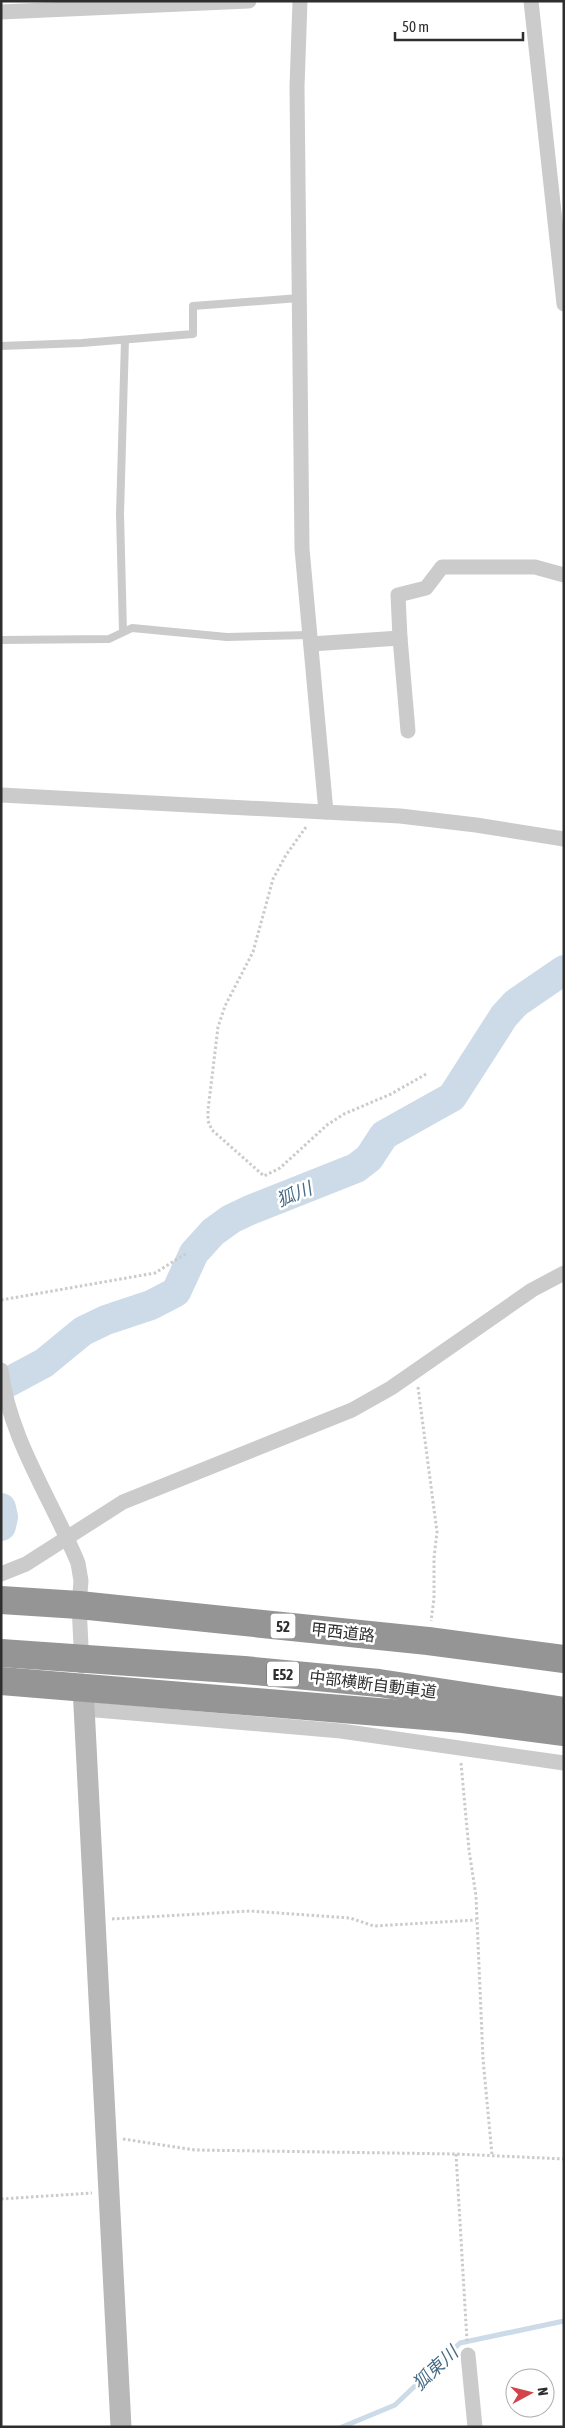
<svg xmlns="http://www.w3.org/2000/svg" width="565" height="2428" font-family="'Asap Condensed','Noto Sans JP',sans-serif">
<style>
.lines{fill:none;stroke-linecap:round;stroke-linejoin:round}
.stream{stroke:#ccdbe7;stroke-width:5}
.river{stroke:#ccdbe7;stroke-width:30}
.path{stroke:#cbcbcb;stroke-width:3;stroke-dasharray:2.5 2.5;stroke-linecap:butt}
.lane{stroke:#cbcbcb;stroke-width:8}
.street{stroke:#cbcbcb;stroke-width:15}
.secondary{stroke:#b8b8b8;stroke-width:21}
.highway{stroke:#959595;stroke-width:28}
.highway-bridge{stroke:#959595;stroke-width:28}
.labels{text-anchor:middle;dominant-baseline:central;stroke-width:5;stroke-linejoin:round;paint-order:stroke}
.shield{fill:#fff;stroke:#6d6d6d;stroke-width:1}
.shield-label{font-size:15px;font-weight:bold;fill:#2e2e2e}
.street-label{font-size:16px;fill:#2e2e2e;stroke:#fff}
.water-label{font-size:18px;font-style:italic;fill:#456b86;stroke:#fff}
</style>
<rect width="100%" height="100%" fill="#fff"/>
<g class="lines">
<!-- stream -->
<path class="stream" d="M 342,2427 L 395,2405 L 460,2343 L 564,2321"/>
<!-- river -->
<g class="river">
<path d="M 1,1386 L 44,1363 L 83,1331 L 106,1320 L 151,1305 L 176,1292 L 194,1253 L 213,1232 L 231,1219 L 250,1210 L 356,1168 L 369,1158 L 384,1135 L 452,1097 L 504,1016 L 516,1003 L 564,970"/>
<path d="M 1,1508 L 3,1517 L 1,1526"/>
</g>
<!-- path -->
<g class="path">
<path d="M 306,827 L 286,855 L 273,879 L 253,952 L 225,1006 L 218,1027 L 208,1110 L 208,1121 L 212,1130 L 264,1176 L 280,1168 L 327,1125 L 344,1114 L 391,1094 L 428,1073"/>
<path d="M 1,1300 L 155,1273 L 187,1253"/>
<path d="M 418,1387 L 437,1532 L 434,1558 L 434,1599 L 431,1621"/>
<path d="M 461,1763 L 469,1850 L 476,1896 L 483,2059 L 492,2155"/>
<path d="M 112,1919 L 250,1911 L 350,1918 L 374,1926 L 476,1920"/>
<path d="M 123,2139 L 195,2150 L 456,2154 L 564,2159"/>
<path d="M 456,2154 L 467,2341"/>
<path d="M 1,2199 L 92,2193"/>
</g>
<!-- lane -->
<g class="lane">
<path d="M 1,346 L 82,343 L 193,334 L 193,306 L 299,298"/>
<path d="M 123,632 L 120,514 L 125,340"/>
<path d="M 1,640 L 109,639 L 132,628 L 227,637 L 310,635"/>
</g>
<!-- street -->
<g class="street">
<path d="M 300,1 L 297,87 L 302,549 L 326,812"/>
<path d="M 531,1 L 564,304"/>
<path d="M 1,12 L 249,1"/>
<path d="M 400,638 L 408,731"/>
<path d="M 311,644 L 400,638 L 398,595 L 426,588 L 442,567 L 535,567 L 564,575"/>
<path d="M 1,795 L 400,816 L 476,825 L 564,839"/>
<path d="M 1,1370 C 9,1438 52,1500 78,1563 L 81,1581 L 79,1605 L 82,1666"/>
<path d="M 1,1574 L 26,1564 L 123,1502 L 352,1410 L 391,1388 L 532,1290 L 564,1273"/>
<path d="M 85,1709 L 341,1731 L 564,1763"/>
<path d="M 468,2355 L 475,2427"/>
</g>
<!-- secondary -->
<path class="secondary" d="M 83,1687 L 121,2427"/>
<!-- highway -->
<g class="highway">
<path d="M 1,1600 L 79,1605 L 428,1641 L 564,1659"/>
<path d="M 1,1681 L 463,1719 L 564,1732"/>
</g>
<!-- highway-bridge -->
<path class="highway-bridge" d="M 1,1653 L 244,1670 L 379,1683 L 564,1711"/>
</g>
<g class="labels">
<!-- shield labels -->
<g class="shield">
<rect x="270.5" y="1613.5" width="25" height="25" rx="4"/>
<rect x="267" y="1661.5" width="32" height="25" rx="4"/>
</g>
<g class="shield-label">
<text x="283" y="1626">52</text>
<text x="283" y="1674">E52</text>
</g>
<!-- street labels -->
<g class="street-label">
<text transform="translate(343 1632) rotate(6)">甲西道路</text>
<text transform="translate(373 1684) rotate(7)">中部横断自動車道</text>
</g>
<!-- water labels -->
<g class="water-label">
<text transform="translate(294 1194) rotate(-22)">狐川</text>
<text transform="translate(435 2368) rotate(-43)">狐東川</text>
</g>
</g>
<!-- border -->
<rect width="565" height="2428" fill="none" stroke="#2e2e2e" stroke-width="5"/>
<!-- north arrow -->
<g transform="translate(530 2393) rotate(83)"><circle r="24" fill="#ffffff" stroke="#ababab"/>
<path d="M0-4L9 19L0 12L-9 19Z" fill="#d14449"/>
<text y="-8" font-size="14" font-weight="bold" text-anchor="middle" fill="#2e2e2e">N</text>
</g>
<!-- scale -->
<path d="M395 32v8h128v-8" fill="none" stroke="#2e2e2e" stroke-width="2.5"/>
<text x="402" y="32" font-size="15" fill="#2e2e2e" stroke="#ffffff" stroke-width="4" paint-order="stroke">50 m</text>
</svg>
